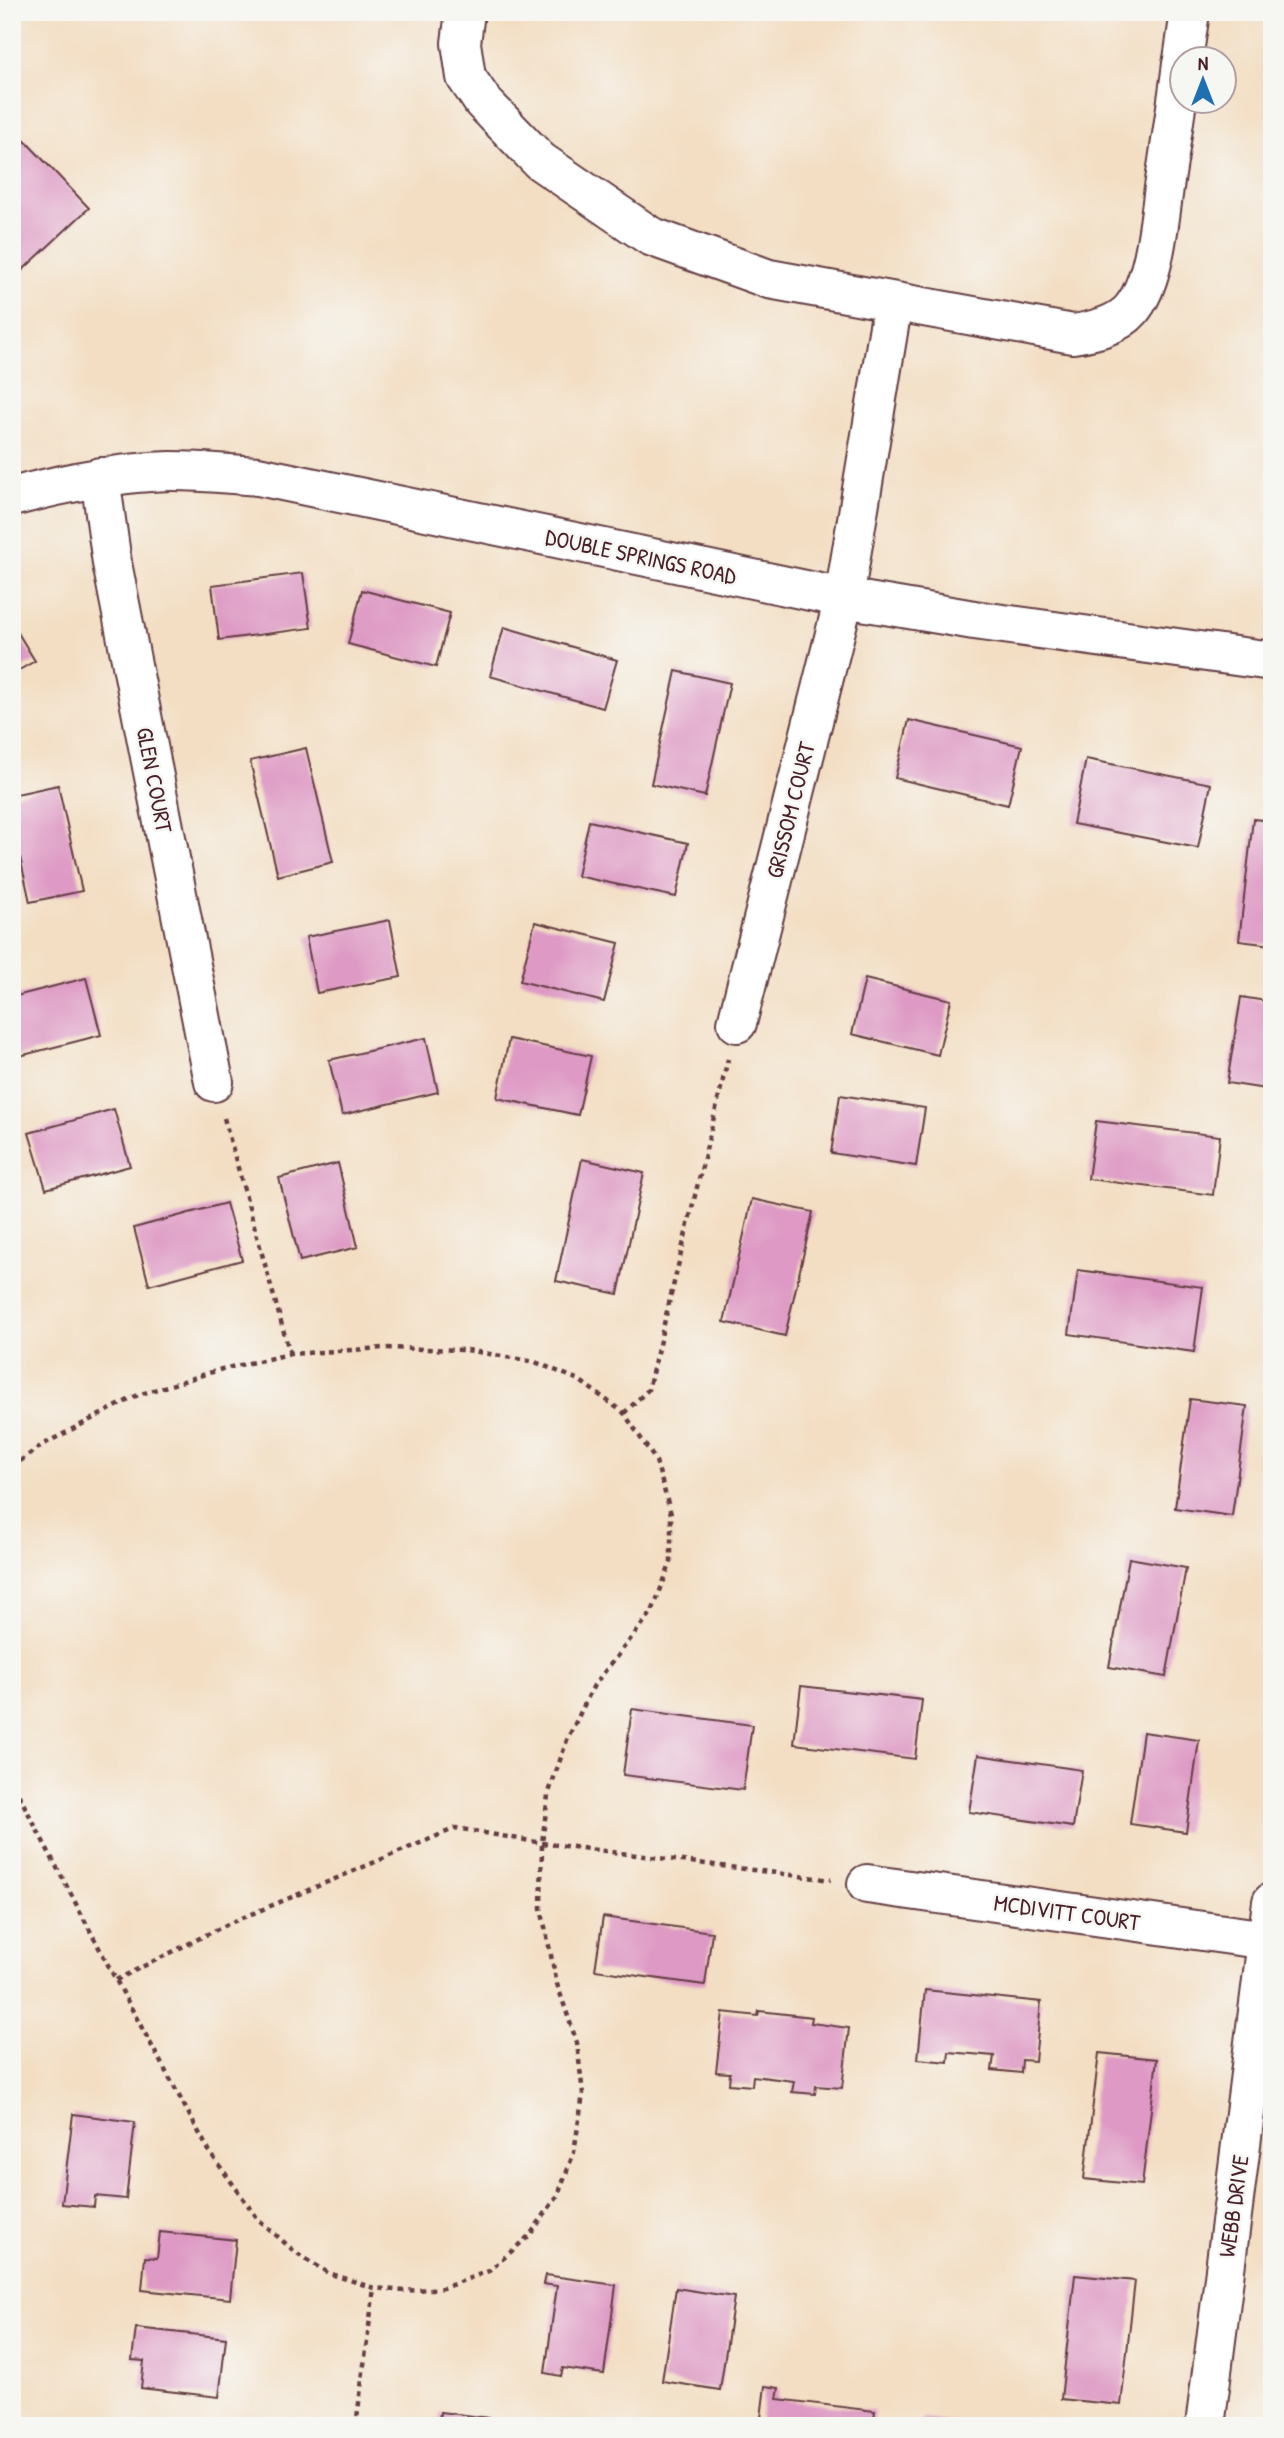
<svg xmlns="http://www.w3.org/2000/svg" width="1284" height="2438" font-family="'Patrick Hand',sans-serif">
<style>
.building{fill:#de9ac4}
.lines{fill:none;stroke-linecap:round;stroke-linejoin:round}
.minor-casing{stroke:#633c42;stroke-width:42}
.path{stroke:#633c42;stroke-width:4.5;stroke-dasharray:5 5;stroke-linecap:butt}
.minor{stroke:#fff;stroke-width:38}
.labels{text-anchor:middle;dominant-baseline:central;stroke-width:5;stroke-linejoin:round;paint-order:stroke}
.street-label{font-size:23px;fill:#4a1f2b;stroke:#f6f6f2}
</style>
<rect width="100%" height="100%" fill="#f6f6f2"/>
<filter id="ink" filterUnits="userSpaceOnUse"><feTurbulence type="fractalNoise" baseFrequency=".0143" numOctaves="2"/><feDisplacementMap in="SourceGraphic" scale="14" xChannelSelector="R" yChannelSelector="G"/><feConvolveMatrix kernelMatrix="1 2 1 2 8 2 1 2 1" color-interpolation-filters="sRGB"/></filter>
<filter id="wash" filterUnits="userSpaceOnUse"><feTurbulence type="fractalNoise" baseFrequency=".00686" numOctaves="4" result="noise"/><feDisplacementMap in="SourceGraphic" scale="28" xChannelSelector="R" yChannelSelector="G"/><feGaussianBlur stdDeviation="1.57" result="paint"/><feColorMatrix in="noise" values="0 0 0 0 0 0 0 0 0 0 0 0 0 0 0 0 0 1.4 0 .05"/><feComposite in="paint" operator="in"/></filter>
<g filter="url(#wash)">
<rect width="100%" height="100%" fill="#f3dec3"/>
<g id="blocks">
<!-- building -->
<g class="building">
<path d="M 12,127 L 89,208 L 12,280 Z"/>
<path d="M 303,573 L 311,628 L 219,640 L 212,585 Z"/>
<path d="M 362,590 L 450,613 L 436,667 L 348,644 Z"/>
<path d="M 12,623 L 35,661 L 12,674 Z"/>
<path d="M 504,627 L 617,660 L 603,708 L 490,676 Z"/>
<path d="M 676,671 L 730,683 L 705,796 L 651,784 Z"/>
<path d="M 909,720 L 1022,746 L 1008,805 L 895,778 Z"/>
<path d="M 306,748 L 333,862 L 278,876 L 250,761 Z"/>
<path d="M 1086,759 L 1211,784 L 1198,848 L 1073,824 Z"/>
<path d="M 58,785 L 82,891 L 30,902 L 12,821 L 12,795 Z"/>
<path d="M 1253,819 L 1272,821 L 1272,945 L 1239,941 Z"/>
<path d="M 589,821 L 688,843 L 676,897 L 577,876 Z"/>
<path d="M 390,920 L 401,977 L 317,993 L 306,937 Z"/>
<path d="M 535,922 L 619,943 L 604,1002 L 520,981 Z"/>
<path d="M 86,978 L 101,1035 L 12,1058 L 12,997 Z"/>
<path d="M 865,979 L 951,1000 L 938,1055 L 852,1034 Z"/>
<path d="M 1241,997 L 1272,1002 L 1272,1090 L 1227,1083 Z"/>
<path d="M 426,1038 L 438,1092 L 342,1115 L 329,1060 Z"/>
<path d="M 509,1039 L 591,1056 L 578,1115 L 497,1098 Z"/>
<path d="M 840,1095 L 925,1108 L 916,1166 L 831,1153 Z"/>
<path d="M 114,1109 L 130,1166 L 46,1189 L 29,1133 Z"/>
<path d="M 1096,1121 L 1220,1136 L 1213,1195 L 1088,1179 Z"/>
<path d="M 582,1159 L 644,1173 L 618,1294 L 556,1281 Z"/>
<path d="M 338,1163 L 358,1247 L 300,1261 L 279,1178 Z"/>
<path d="M 752,1199 L 813,1212 L 785,1336 L 724,1322 Z"/>
<path d="M 226,1203 L 242,1260 L 149,1285 L 134,1228 Z"/>
<path d="M 1078,1270 L 1203,1287 L 1194,1352 L 1069,1334 Z"/>
<path d="M 1190,1399 L 1247,1406 L 1232,1516 L 1175,1508 Z"/>
<path d="M 1129,1558 L 1186,1568 L 1166,1677 L 1109,1667 Z"/>
<path d="M 801,1686 L 922,1700 L 915,1759 L 794,1744 Z"/>
<path d="M 632,1709 L 752,1725 L 743,1790 L 623,1775 Z"/>
<path d="M 1143,1732 L 1199,1740 L 1186,1832 L 1130,1824 Z"/>
<path d="M 978,1755 L 1082,1770 L 1073,1827 L 969,1812 Z"/>
<path d="M 603,1917 L 712,1932 L 705,1985 L 595,1970 Z"/>
<path d="M 925,1990 L 1041,2002 L 1035,2061 L 1022,2060 L 1021,2073 L 992,2070 L 994,2056 L 949,2052 L 948,2062 L 918,2059 Z"/>
<path d="M 759,2011 L 812,2017 L 811,2023 L 849,2028 L 842,2088 L 816,2086 L 815,2094 L 792,2092 L 794,2081 L 753,2076 L 752,2086 L 729,2084 L 730,2073 L 716,2072 L 723,2012 L 758,2016 Z"/>
<path d="M 1099,2053 L 1157,2059 L 1142,2185 L 1084,2179 Z"/>
<path d="M 73,2114 L 135,2122 L 126,2199 L 95,2196 L 94,2207 L 62,2204 Z"/>
<path d="M 160,2232 L 236,2240 L 230,2299 L 142,2290 L 145,2257 L 157,2258 Z"/>
<path d="M 545,2275 L 616,2285 L 604,2374 L 563,2368 L 561,2376 L 545,2373 L 557,2286 L 543,2284 Z"/>
<path d="M 1075,2275 L 1135,2281 L 1121,2405 L 1061,2399 Z"/>
<path d="M 676,2288 L 734,2297 L 720,2390 L 662,2381 Z"/>
<path d="M 136,2328 L 226,2338 L 219,2397 L 141,2388 L 144,2361 L 132,2360 Z"/>
<path d="M 765,2386 L 779,2388 L 777,2399 L 875,2411 L 873,2426 L 760,2426 Z"/>
<path d="M 440,2412 L 530,2423 L 529,2426 L 439,2426 Z"/>
<path d="M 923,2418 L 967,2424 L 967,2426 L 921,2426 Z"/>
</g>
</g>
</g>
<g filter="url(#ink)">
<use href="#blocks" fill-opacity="0" stroke="#633c42" stroke-width="2"/>
<g class="lines">
<!-- minor casing -->
<g class="minor-casing">
<g id="minor">
<path d="M 465,12 L 461,43 L 466,77 L 483,102 L 540,161 L 650,236 L 769,279 L 1073,334 C 1093,331 1117,326 1131,310 C 1156,281 1159,218 1165,181 C 1171,142 1177,103 1182,64"/>
<path d="M 1183,60 L 1190,12"/>
<path d="M 100,477 L 112,563 L 214,1082"/>
<path d="M 12,497 C 64,483 117,472 171,471 C 200,471 229,474 258,476 L 844,598 L 974,620 L 1272,661"/>
<path d="M 737,1023 L 844,598 L 893,302"/>
<path d="M 867,1884 L 1267,1940"/>
<path d="M 1205,2426 L 1272,1902"/>
</g>
</g>
<!-- path -->
<g class="path">
<path d="M 224,1118 L 290,1354"/>
<path d="M 624,1413 L 648,1390 L 728,1059"/>
<path d="M 12,1467 L 42,1445 L 138,1395 L 222,1369 L 290,1354 L 383,1348 L 467,1350 L 535,1362 L 579,1380 L 624,1413 L 656,1461 L 671,1514 L 671,1562 L 652,1612 L 594,1685 L 567,1740 L 548,1795 L 542,1843 L 541,1908 L 557,1984 L 577,2043 L 583,2094 L 574,2152 L 558,2195 L 530,2235 L 489,2271 L 443,2288 L 404,2291 L 374,2288 L 328,2273 L 294,2251 L 258,2219 L 209,2151 L 116,1980 L 12,1782"/>
<path d="M 116,1980 L 230,1923 L 456,1828 L 542,1843 L 831,1880"/>
<path d="M 356,2426 L 374,2288"/>
</g>
<!-- minor -->
<use href="#minor" class="minor"/>
</g>
</g>
<g class="labels">
<!-- street labels -->
<g class="street-label">
<text transform="translate(641 556) rotate(12)">DOUBLE SPRINGS ROAD</text>
<text transform="translate(155 780) rotate(79)">GLEN COURT</text>
<text transform="translate(790 810) rotate(-76)">GRISSOM COURT</text>
<text transform="translate(1067 1912) rotate(8)">MCDIVITT COURT</text>
<text transform="translate(1233 2206) rotate(-82)">WEBB DRIVE</text>
</g>
</g>
<!-- margin -->
<rect width="1284" height="2438" fill="none" stroke="#f6f6f2" stroke-width="42"/>
<!-- north arrow -->
<g transform="translate(1203 80)"><circle r="33" fill="#f6f6f2" stroke="#b1a0a2" stroke-width="2"/>
<path d="M0-5L12 26L0 18L-12 26Z" fill="#1f6fb2"/>
<text y="-10" font-size="19" font-weight="bold" text-anchor="middle" fill="#4a1f2b">N</text>
</g>
</svg>
